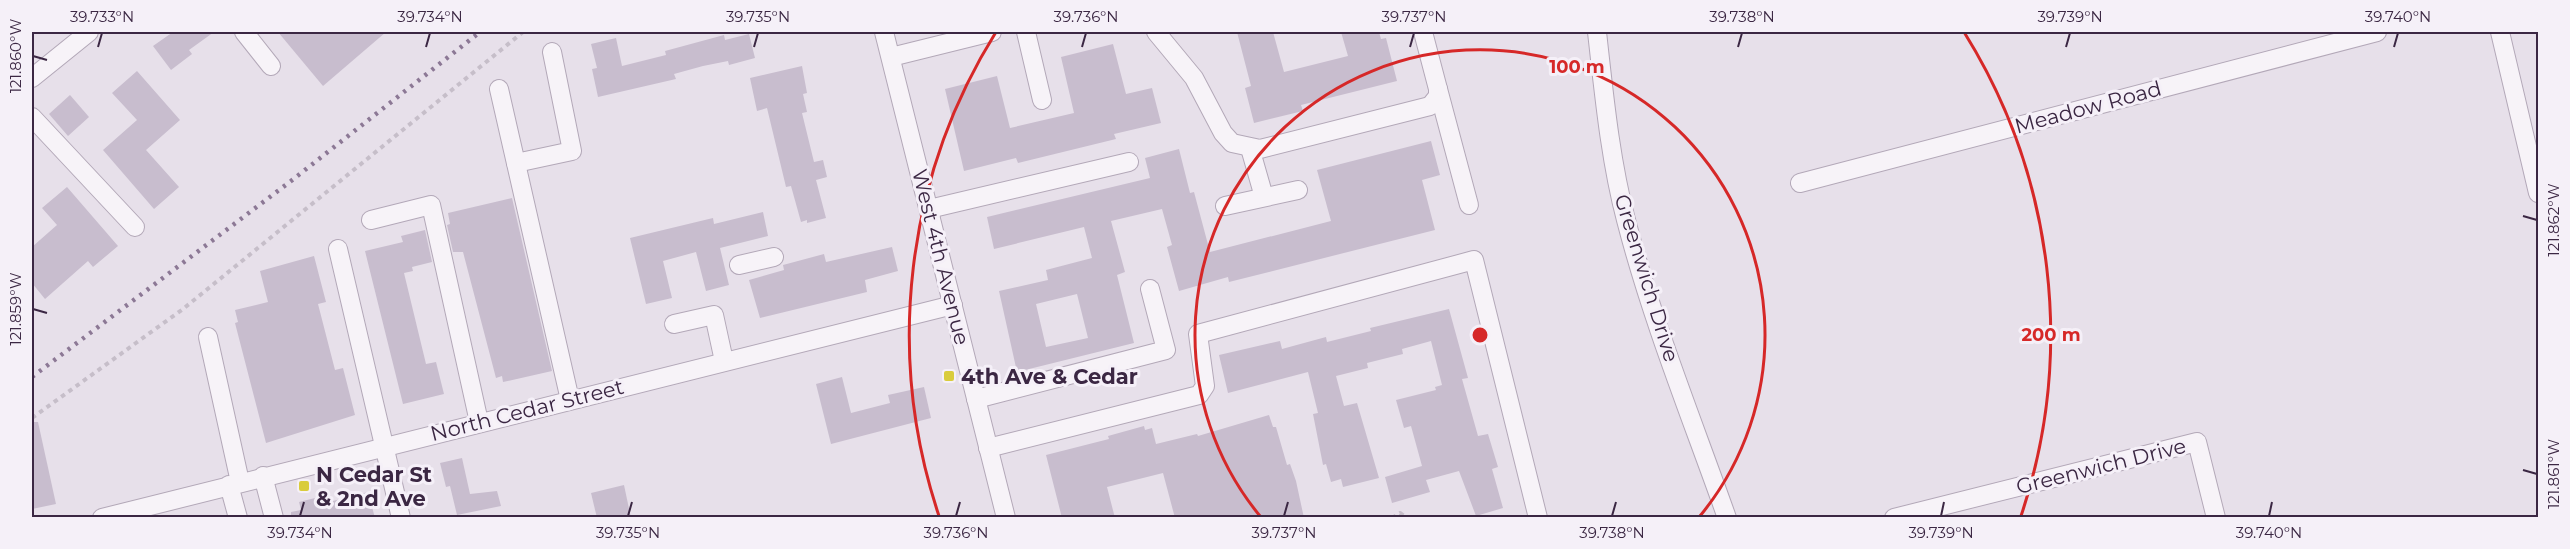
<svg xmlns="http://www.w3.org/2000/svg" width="2570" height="549" font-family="Montserrat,sans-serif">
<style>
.building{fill:#c8bdce;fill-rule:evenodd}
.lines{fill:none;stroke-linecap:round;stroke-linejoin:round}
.minor-casing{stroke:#b3a8b8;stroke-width:20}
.path{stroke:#c6bec9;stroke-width:4;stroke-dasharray:4.5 4.5;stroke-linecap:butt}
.minor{stroke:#f7f3f8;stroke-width:18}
.rail{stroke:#8c7895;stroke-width:4.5;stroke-dasharray:3 6;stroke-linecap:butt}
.ticks{fill:none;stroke:#3b2743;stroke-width:2}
.ring{fill:none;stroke:#d62828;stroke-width:3}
.poi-dot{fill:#d9cc3c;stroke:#f5f0f8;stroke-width:2}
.labels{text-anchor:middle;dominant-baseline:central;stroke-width:6;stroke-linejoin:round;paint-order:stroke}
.street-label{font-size:21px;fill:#3b2743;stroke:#f5f0f8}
.poi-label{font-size:21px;font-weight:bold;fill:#3b2743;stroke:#f5f0f8;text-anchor:start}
.centre{fill:#d62828;stroke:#f5f0f8;stroke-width:3}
.ring-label{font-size:18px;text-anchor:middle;font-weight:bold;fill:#d62828;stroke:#f5f0f8;stroke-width:6;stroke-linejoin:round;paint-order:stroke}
.neatline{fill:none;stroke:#3b2743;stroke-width:2}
.ticks-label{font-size:15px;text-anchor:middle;fill:#3b2743}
</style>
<rect width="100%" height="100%" fill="#e7e0ea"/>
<!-- building -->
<g class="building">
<path d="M 173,32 L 214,32 L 189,50 L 192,54 L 171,70 L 153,46 Z"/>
<path d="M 278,32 L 386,32 L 323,86 Z"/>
<path d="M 1237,32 L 1273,32 L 1284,72 L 1348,56 L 1341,32 L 1379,32 L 1381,39 L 1386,38 L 1397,81 L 1301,105 L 1303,111 L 1254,123 L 1245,88 L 1251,86 Z"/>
<path d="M 749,34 L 755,58 L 729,65 L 728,61 L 703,66 L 674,74 L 676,79 L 598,97 L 592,69 L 597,68 L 591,44 L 616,38 L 622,66 L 666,55 L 665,51 L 724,35 L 725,40 Z"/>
<path d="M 1113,44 L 1126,94 L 1152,88 L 1161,123 L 1114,134 L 1116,139 L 1018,163 L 1016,158 L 964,171 L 945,89 L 997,76 L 1010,128 L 1074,113 L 1061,57 Z"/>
<path d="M 802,66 L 807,93 L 803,94 L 807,112 L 802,113 L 814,162 L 823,160 L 827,177 L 816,180 L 826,218 L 807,223 L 807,220 L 801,222 L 791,186 L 786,187 L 767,108 L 757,111 L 750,78 Z"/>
<path d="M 137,71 L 180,120 L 146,150 L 179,187 L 154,209 L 103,150 L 137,120 L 112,93 Z"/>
<path d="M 70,95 L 89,117 L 68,136 L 49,114 Z"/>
<path d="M 1431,141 L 1440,175 L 1422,180 L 1435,230 L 1229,282 L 1228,277 L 1179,291 L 1167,247 L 1172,245 L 1162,209 L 1111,221 L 1125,272 L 1117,275 L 1134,343 L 1017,372 L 999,291 L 1048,280 L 1046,270 L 1092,258 L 1084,227 L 994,249 L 987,217 L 1150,178 L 1145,158 L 1179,149 L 1190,193 L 1194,192 L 1210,252 L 1331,221 L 1317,170 ZM 1077,294 L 1088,338 L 1046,347 L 1036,304 Z"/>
<path d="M 67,187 L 118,246 L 93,267 L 88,261 L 45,299 L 32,283 L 32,247 L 57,225 L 42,208 Z"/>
<path d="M 512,198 L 552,371 L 503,382 L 502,376 L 496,378 L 463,252 L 453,252 L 447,225 L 450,224 L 448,213 Z"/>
<path d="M 763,212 L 768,236 L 720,248 L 729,285 L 706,291 L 696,252 L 663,261 L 672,298 L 646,304 L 630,238 L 713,218 L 714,224 Z"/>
<path d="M 425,230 L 432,262 L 412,267 L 413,271 L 404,273 L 426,364 L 436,362 L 444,394 L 403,404 L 365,251 L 403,242 L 401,236 Z"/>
<path d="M 892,247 L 898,271 L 865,280 L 867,292 L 760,318 L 749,280 L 784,270 L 783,265 L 824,254 L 826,262 Z"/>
<path d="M 314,256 L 326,302 L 318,304 L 335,370 L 343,368 L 355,415 L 266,443 L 235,323 L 238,322 L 235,310 L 268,302 L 260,271 Z"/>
<path d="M 1449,309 L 1468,378 L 1462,379 L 1478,436 L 1488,434 L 1498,467 L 1492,469 L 1503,508 L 1476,516 L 1459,471 L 1426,480 L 1430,492 L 1392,503 L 1385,477 L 1422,466 L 1411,426 L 1404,428 L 1396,400 L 1436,390 L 1435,387 L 1442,385 L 1431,341 L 1402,349 L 1403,354 L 1367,363 L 1368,368 L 1336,376 L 1344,406 L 1357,403 L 1379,478 L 1343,487 L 1341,479 L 1331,482 L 1326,464 L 1323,465 L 1313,414 L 1318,413 L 1308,372 L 1228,393 L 1219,355 L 1280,341 L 1282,349 L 1326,337 L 1327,342 L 1371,331 L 1370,328 Z"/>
<path d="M 842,377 L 851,413 L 890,403 L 888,395 L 924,387 L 931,418 L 831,444 L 816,384 Z"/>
<path d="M 1269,415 L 1273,427 L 1276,427 L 1287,465 L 1290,464 L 1296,481 L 1304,518 L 1175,518 L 1163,473 L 1107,487 L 1115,518 L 1062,518 L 1046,455 L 1109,439 L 1108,436 L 1144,426 L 1145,430 L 1152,428 L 1156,444 L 1197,434 L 1198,436 Z"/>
<path d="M 32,422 L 38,422 L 56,504 L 32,509 Z"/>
<path d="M 462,458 L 470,494 L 497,491 L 501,506 L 457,515 L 450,486 L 446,487 L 440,463 Z"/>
<path d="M 624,485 L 631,518 L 597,518 L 591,493 Z"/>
<path d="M 368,492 L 375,518 L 291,518 L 291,512 L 301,510 L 299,502 L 327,495 L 329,502 Z"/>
</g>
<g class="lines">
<!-- minor casing -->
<g class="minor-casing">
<g id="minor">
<path d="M 244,32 L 271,66"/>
<path d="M 884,32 L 1006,518"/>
<path d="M 1026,32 L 1042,100"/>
<path d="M 1156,32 L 1194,78 L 1223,133 L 1232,143 L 1260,149 L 1430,106 L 1438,96 L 1438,89 L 1423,32"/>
<path d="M 1597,32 C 1604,94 1610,159 1626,220 C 1652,321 1692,419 1727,518"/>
<path d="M 2500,32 L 2538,193"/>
<path d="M 891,57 L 992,32"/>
<path d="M 32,78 L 89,32"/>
<path d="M 499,89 L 570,400"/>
<path d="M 1438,89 L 1469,205"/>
<path d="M 32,117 L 135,227"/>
<path d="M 1250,148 L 1264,197"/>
<path d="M 516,163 L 572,151 L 552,52"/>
<path d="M 1800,183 L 2377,32"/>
<path d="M 1225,206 L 1298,190"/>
<path d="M 929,209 L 1129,162"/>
<path d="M 371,220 L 431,205 L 479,422"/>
<path d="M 338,249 L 401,518"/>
<path d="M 739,265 L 774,257"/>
<path d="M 674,324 L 714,315 L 724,361"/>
<path d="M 208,337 L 240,482"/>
<path d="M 976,399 L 1166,350 L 1150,289"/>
<path d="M 988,448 L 1199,395 L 1205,386 L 1198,334 L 1474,260 L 1538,518"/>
<path d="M 263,476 L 274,518"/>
<path d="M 229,485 L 238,518"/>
<path d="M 102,518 L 953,305"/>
<path d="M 1894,518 L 2197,442 L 2216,518"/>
</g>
</g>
<!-- path -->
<g class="path">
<path d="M 32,418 L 183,309 L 523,32"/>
<path d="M 1392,518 L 1400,513 L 1407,518"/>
</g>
<!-- minor -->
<use href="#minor" class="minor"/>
<!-- rail -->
<path class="rail" d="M 32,377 L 291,181 L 480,32"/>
</g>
<!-- ticks -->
<path class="ticks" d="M 98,47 L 102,33M 426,47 L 430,33M 754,47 L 758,33M 1082,47 L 1086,33M 1410,47 L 1414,33M 1738,47 L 1742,33M 2066,47 L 2070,33M 2394,47 L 2398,33M 33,56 L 47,60M 2523,216 L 2537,220M 33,309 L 47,313M 2523,470 L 2537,474M 300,516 L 304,502M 628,516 L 632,502M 956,516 L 960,502M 1284,516 L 1288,502M 1612,516 L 1616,502M 1941,516 L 1944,502M 2269,516 L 2272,502"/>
<!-- distance rings -->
<g class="ring">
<path d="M1260 516A285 285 0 1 1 1700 516"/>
<path d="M939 516A571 571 0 0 1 996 32M1964 32A571 571 0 0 1 2021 516"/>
</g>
<!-- markers -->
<g class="poi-dot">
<rect x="943" y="370" width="12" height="12" rx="3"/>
<rect x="298" y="480" width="12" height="12" rx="3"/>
</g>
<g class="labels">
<!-- street labels -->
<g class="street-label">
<text transform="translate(2088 107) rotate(-15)">Meadow Road</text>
<text transform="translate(941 257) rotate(76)">West 4th Avenue</text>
<text transform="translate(1647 278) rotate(73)">Greenwich Drive</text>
<text transform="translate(527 410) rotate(-14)">North Cedar Street</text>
<text transform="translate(2101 466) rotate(-14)">Greenwich Drive</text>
</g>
<!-- poi labels -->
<g class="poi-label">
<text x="961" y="376">4th Ave &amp; Cedar</text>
<text x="316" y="474">N Cedar St<tspan x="316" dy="24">&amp; 2nd Ave</tspan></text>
</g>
</g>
<circle cx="1480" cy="335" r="9" class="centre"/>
<g class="ring-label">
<text x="1577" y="73">100 m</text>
<text x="2051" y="341">200 m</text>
</g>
<!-- border -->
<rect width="2570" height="549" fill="none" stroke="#f5f0f8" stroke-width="66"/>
<rect x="33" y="33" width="2504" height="483" class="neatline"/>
<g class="ticks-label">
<text x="102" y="22">39.733°N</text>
<text x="430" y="22">39.734°N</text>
<text x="758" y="22">39.735°N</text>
<text x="1086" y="22">39.736°N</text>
<text x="1414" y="22">39.737°N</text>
<text x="1742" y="22">39.738°N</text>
<text x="2070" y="22">39.739°N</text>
<text x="2398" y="22">39.740°N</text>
<text transform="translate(16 56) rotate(-90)" y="5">121.860°W</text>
<text transform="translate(2554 220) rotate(-90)" y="5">121.862°W</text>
<text transform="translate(16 309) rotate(-90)" y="5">121.859°W</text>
<text transform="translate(2554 474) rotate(-90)" y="5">121.861°W</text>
<text x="300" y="538">39.734°N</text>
<text x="628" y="538">39.735°N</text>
<text x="956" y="538">39.736°N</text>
<text x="1284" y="538">39.737°N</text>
<text x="1612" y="538">39.738°N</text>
<text x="1941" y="538">39.739°N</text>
<text x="2269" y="538">39.740°N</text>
</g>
</svg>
